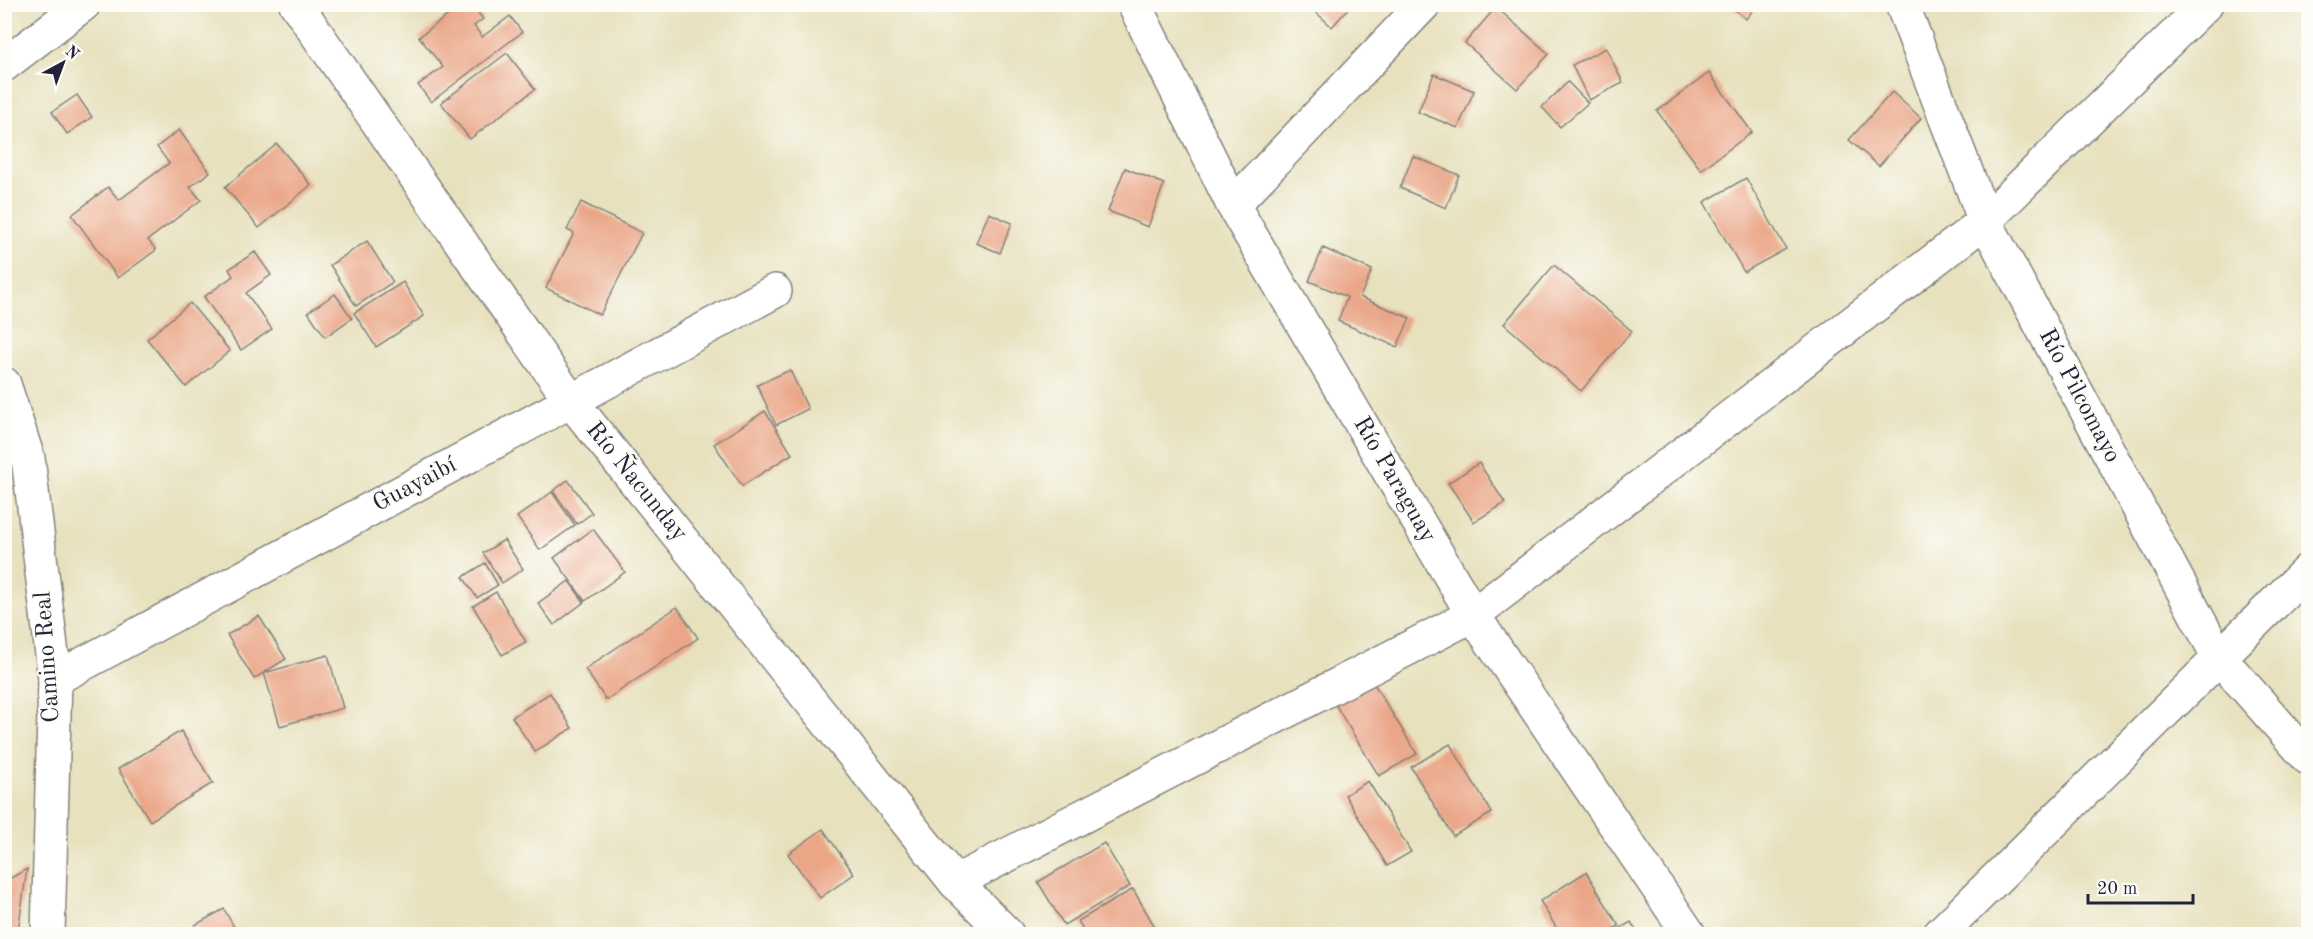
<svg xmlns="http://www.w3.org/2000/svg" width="2313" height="939" font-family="'Old Standard TT',serif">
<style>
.building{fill:#eaa687}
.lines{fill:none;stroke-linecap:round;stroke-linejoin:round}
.street-casing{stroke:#84827c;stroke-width:36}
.secondary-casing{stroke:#84827c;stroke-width:36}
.street{stroke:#fff;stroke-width:33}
.secondary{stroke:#fff;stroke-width:33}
.labels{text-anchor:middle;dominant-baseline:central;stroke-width:4.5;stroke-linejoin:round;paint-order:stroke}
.street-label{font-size:24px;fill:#22223b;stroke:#fdfcf7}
</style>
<rect width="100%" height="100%" fill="#fdfcf7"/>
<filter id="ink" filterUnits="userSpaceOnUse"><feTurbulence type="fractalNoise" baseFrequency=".0167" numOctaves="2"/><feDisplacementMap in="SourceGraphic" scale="12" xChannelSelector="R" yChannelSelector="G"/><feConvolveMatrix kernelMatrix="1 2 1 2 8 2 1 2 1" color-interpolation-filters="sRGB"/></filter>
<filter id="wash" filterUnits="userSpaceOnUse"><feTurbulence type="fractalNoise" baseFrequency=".008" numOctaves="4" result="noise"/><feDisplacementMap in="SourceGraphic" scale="24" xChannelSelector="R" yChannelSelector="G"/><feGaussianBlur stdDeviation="1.35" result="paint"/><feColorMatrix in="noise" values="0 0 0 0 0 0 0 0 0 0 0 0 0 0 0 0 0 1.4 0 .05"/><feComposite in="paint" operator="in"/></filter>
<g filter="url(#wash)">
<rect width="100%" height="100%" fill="#e7e1be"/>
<g id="blocks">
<!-- building -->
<g class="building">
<path d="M 1307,4 L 1352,4 L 1332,27 Z"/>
<path d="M 1728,4 L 1758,4 L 1746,19 Z"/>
<path d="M 462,5 L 472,5 L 483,19 L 474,26 L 482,37 L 510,16 L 522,32 L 431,102 L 418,85 L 443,67 L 419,37 Z"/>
<path d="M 1496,7 L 1549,54 L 1517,89 L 1465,43 Z"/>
<path d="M 1606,48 L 1623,83 L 1589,100 L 1572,65 Z"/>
<path d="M 507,53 L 535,89 L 470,139 L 441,103 Z"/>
<path d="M 1709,73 L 1752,132 L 1701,170 L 1657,111 Z"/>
<path d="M 1434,74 L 1474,91 L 1458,128 L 1418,112 Z"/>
<path d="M 1568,82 L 1588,103 L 1560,127 L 1542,107 Z"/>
<path d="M 1892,92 L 1921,118 L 1879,166 L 1849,140 Z"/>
<path d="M 77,95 L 92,117 L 67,134 L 52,112 Z"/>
<path d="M 179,130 L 210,172 L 190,187 L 201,200 L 148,240 L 156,250 L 118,278 L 72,215 L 108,187 L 119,200 L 169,163 L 157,147 Z"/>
<path d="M 277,144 L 311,185 L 259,228 L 225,187 Z"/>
<path d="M 1413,156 L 1459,175 L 1446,208 L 1400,188 Z"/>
<path d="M 1125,168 L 1164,184 L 1148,227 L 1108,211 Z"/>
<path d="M 1746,178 L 1786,249 L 1744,272 L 1704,202 Z"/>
<path d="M 581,202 L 642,233 L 600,315 L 546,288 L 574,233 L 567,230 Z"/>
<path d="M 989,213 L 1012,223 L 1000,253 L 976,243 Z"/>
<path d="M 367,241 L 393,282 L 356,306 L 330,265 Z"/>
<path d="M 1323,248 L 1372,270 L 1360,297 L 1410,318 L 1397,347 L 1338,321 L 1347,297 L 1309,281 Z"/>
<path d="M 255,252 L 271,275 L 246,293 L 272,329 L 241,350 L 204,297 L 233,276 L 229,269 Z"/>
<path d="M 1554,265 L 1632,331 L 1581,391 L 1504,324 Z"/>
<path d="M 403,282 L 424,316 L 376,347 L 354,313 Z"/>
<path d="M 335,294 L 352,318 L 325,337 L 308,312 Z"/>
<path d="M 190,303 L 230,351 L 186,387 L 147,339 Z"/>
<path d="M 790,370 L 808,409 L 776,425 L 757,385 Z"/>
<path d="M 765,411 L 792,454 L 742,486 L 714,444 Z"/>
<path d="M 1479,463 L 1505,503 L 1474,522 L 1448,483 Z"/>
<path d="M 568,480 L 592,513 L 577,524 L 553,491 Z"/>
<path d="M 552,492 L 575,525 L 540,550 L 517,517 Z"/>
<path d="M 593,529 L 625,572 L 585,601 L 554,558 Z"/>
<path d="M 504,540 L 523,569 L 502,583 L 483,553 Z"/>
<path d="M 485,563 L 498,585 L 477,598 L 463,577 Z"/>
<path d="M 569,581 L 584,602 L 554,625 L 538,603 Z"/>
<path d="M 496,592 L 526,642 L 502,655 L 473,606 Z"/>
<path d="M 677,607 L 698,638 L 606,700 L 585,669 Z"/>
<path d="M 259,616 L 286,659 L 254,679 L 227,635 Z"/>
<path d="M 328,655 L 343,708 L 280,726 L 264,673 Z"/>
<path d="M 1371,679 L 1417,754 L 1379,776 L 1333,701 Z"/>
<path d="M 550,693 L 572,728 L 535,752 L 512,717 Z"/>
<path d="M 181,731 L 213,783 L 150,821 L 118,769 Z"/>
<path d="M 1450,744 L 1492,813 L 1453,836 L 1411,767 Z"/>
<path d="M 1368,781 L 1411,852 L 1387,866 L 1345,795 Z"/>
<path d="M 823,829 L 854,874 L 820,898 L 788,854 Z"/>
<path d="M 1104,843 L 1130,886 L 1064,925 L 1038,882 Z"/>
<path d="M 27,869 L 18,931 L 13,934 L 4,934 L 4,871 L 9,879 Z"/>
<path d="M 1586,872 L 1619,926 L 1606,934 L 1560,934 L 1540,901 Z"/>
<path d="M 1133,889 L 1155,927 L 1142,934 L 1086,934 L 1078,921 Z"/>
<path d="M 224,909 L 238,934 L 200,934 L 195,925 Z"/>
<path d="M 1631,922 L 1638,934 L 1610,934 Z"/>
</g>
</g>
</g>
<g filter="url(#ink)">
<use href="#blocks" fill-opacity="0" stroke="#84827c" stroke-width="1.5"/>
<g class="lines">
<!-- street casing -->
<g class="street-casing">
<g id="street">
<path d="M 296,4 L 571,401 L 955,882 L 1007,934"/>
<path d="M 1134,4 L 1233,205 L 1473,615 L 1689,934"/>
<path d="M 1902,4 L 1985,221 L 2218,656 L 2308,758"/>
<path d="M 4,65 L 84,4"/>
<path d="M 4,384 L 28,458 L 55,679 L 48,934"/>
<path d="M 55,679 L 775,291"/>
<path d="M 955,882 L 1473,615 L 1985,221 L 2206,4"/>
<path d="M 1940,934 L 2308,570"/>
</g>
</g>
<!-- secondary casing -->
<g class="secondary-casing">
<path id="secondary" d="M 1233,205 L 1424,4"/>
</g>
<!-- street -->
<use href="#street" class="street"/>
<!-- secondary -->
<use href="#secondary" class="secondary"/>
</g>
</g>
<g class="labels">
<!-- street labels -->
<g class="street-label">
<text transform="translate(2079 396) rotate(62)">Río Pilcomayo</text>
<text transform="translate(1394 480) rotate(60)">Río Paraguay</text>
<text transform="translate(636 482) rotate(51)">Río Ñacunday</text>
<text transform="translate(415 485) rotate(-28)">Guayaibí</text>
<text transform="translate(48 657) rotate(-94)">Camino Real</text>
</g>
</g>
<!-- margin -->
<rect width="2313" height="939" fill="none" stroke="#fdfcf7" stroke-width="24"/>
<!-- north arrow -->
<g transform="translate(63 63) rotate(41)" stroke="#fdfcf7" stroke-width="4.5" paint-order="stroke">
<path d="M0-4.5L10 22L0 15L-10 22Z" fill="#22223b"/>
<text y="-9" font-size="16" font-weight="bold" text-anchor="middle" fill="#22223b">N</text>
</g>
<!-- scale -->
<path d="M2088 894v9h105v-9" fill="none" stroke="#22223b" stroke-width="3"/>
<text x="2097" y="894" font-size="18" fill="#22223b" stroke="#fdfcf7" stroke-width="4.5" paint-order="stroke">20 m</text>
</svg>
